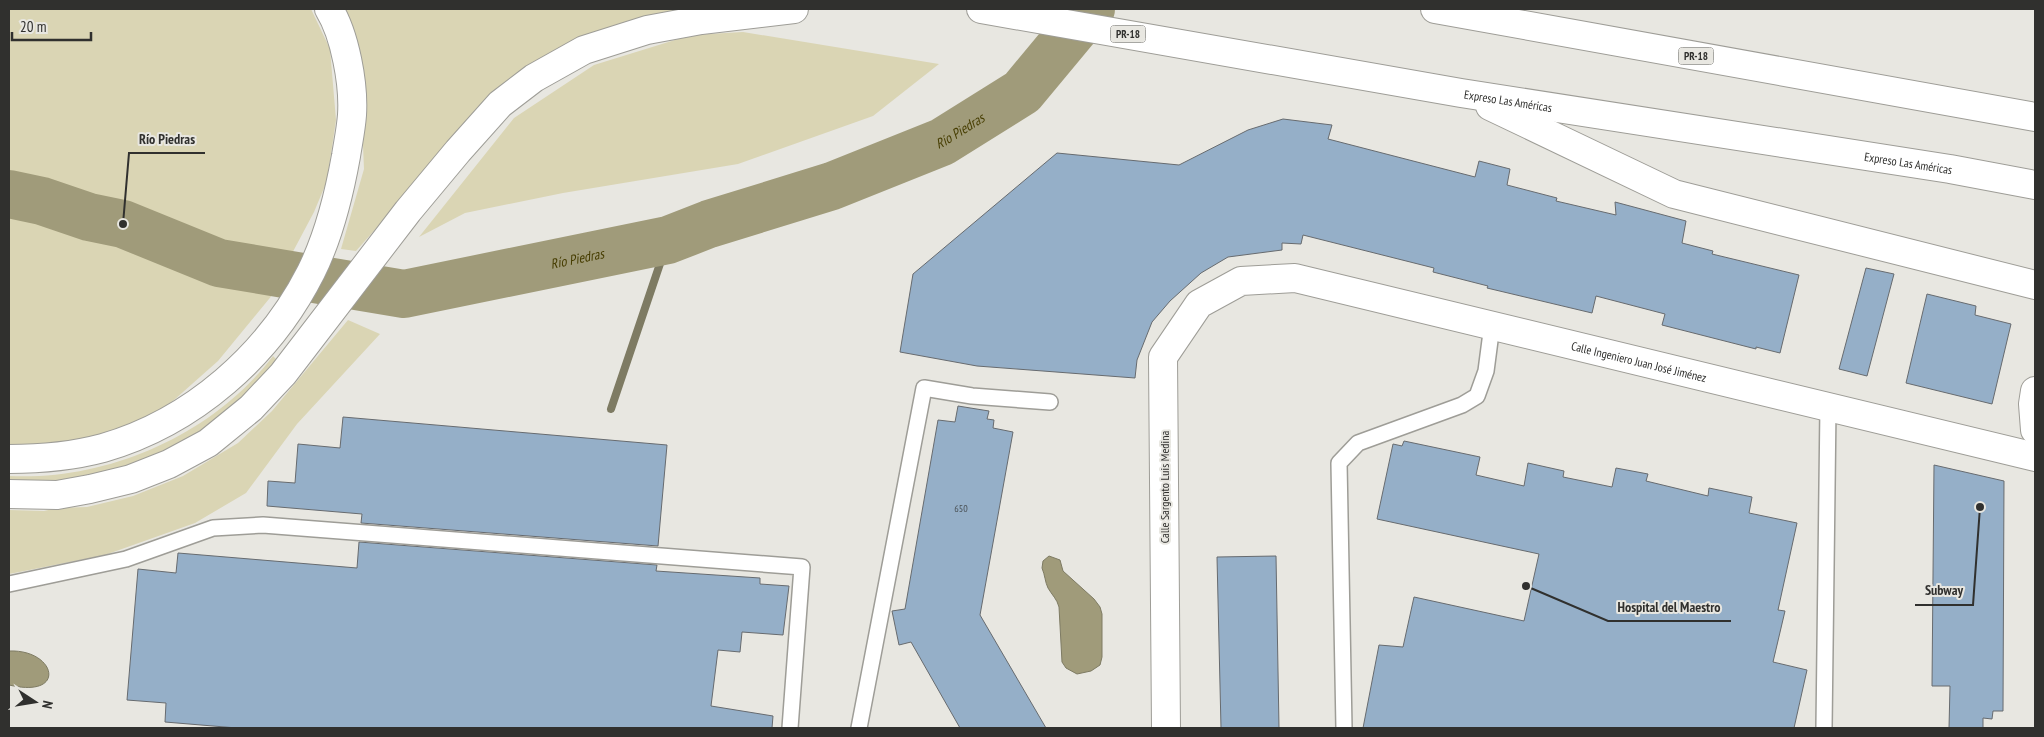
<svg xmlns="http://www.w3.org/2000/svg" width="2044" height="737" font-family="'PT Sans Narrow',sans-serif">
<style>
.green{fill:#dad5b4}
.water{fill:#a09b7a;stroke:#7e7b63}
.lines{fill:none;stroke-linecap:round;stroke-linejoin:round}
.stream{stroke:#7e7b63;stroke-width:8}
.river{stroke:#a09b7a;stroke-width:48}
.building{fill:#95afc8;stroke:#676b6f}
.lane-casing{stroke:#9e9d97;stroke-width:18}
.street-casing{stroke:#9e9d97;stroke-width:30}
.secondary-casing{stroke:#9e9d97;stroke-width:30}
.highway-casing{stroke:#9e9d97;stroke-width:30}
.lane{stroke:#fff;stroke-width:15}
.street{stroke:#fff;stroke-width:28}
.secondary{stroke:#fff;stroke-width:28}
.highway{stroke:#fff;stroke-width:28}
.labels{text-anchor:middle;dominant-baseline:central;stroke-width:4;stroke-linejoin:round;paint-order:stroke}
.number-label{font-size:10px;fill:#495054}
.shield{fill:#e8e7e1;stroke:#676764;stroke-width:1}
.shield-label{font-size:11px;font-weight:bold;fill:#30302e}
.street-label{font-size:12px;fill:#30302e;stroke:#e8e7e1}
.water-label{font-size:14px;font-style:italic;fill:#463d00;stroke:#e8e7e1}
.leader{fill:none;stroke:#30302e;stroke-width:2}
.callout-dot{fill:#30302e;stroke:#e8e7e1;stroke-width:2}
.callout-label{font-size:14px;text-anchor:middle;font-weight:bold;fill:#30302e;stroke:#e8e7e1;stroke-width:4;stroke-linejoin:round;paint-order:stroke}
</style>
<rect width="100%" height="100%" fill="#e8e7e1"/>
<!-- green -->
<g class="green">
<path d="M 9,9 L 311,9 L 330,49 L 336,120 L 327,181 L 314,212 L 288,261 L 272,266 L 236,261 L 95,210 L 9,188 Z"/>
<path d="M 341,9 L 692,9 L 552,54 L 396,206 L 356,251 L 341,249 L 364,169 L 360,74 Z"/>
<path d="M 743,32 L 939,64 L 873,116 L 738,164 L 563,193 L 465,213 L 419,237 L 514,118 L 594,65 L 691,35 Z"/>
<path d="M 9,202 L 58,211 L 88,222 L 118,228 L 195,262 L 234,273 L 253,275 L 272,281 L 278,288 L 218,361 L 174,400 L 141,424 L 65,445 L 9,449 Z"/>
<path d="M 348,320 L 380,334 L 297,424 L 246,493 L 195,523 L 105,555 L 9,574 L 9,510 L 44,511 L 57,508 L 87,507 L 133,496 L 183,476 L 238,443 L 272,411 Z"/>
<path d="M 273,356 L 278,361 C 268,372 259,385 247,395 C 210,429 156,460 108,473 C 75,481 42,482 9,484 L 9,476 C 107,481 213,435 273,356 Z"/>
</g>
<!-- water -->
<g class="water">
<path d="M 1049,556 L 1060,560 L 1063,571 L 1094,599 L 1100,607 L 1102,614 L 1102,657 L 1100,665 L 1091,671 L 1077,674 L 1066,668 L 1062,662 L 1059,607 C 1057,599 1052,595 1048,588 C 1045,582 1045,575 1042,568 L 1043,561 Z"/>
<path d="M 9,651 C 56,649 68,699 9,685 Z"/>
</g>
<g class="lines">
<!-- stream -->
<path class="stream" d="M 611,409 L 668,240"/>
<!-- river -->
<path class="river" id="s1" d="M 9,194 L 42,201 L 89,217 L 123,224 L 219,263 L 404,294 L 668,240 L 709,224 L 832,186 L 942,142 L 1022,92 L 1091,9"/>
</g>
<!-- building -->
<g class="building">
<path d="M 1283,119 L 1332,125 L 1328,139 L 1475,177 L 1479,161 L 1510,169 L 1507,185 L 1557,198 L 1556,201 L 1616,215 L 1615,202 L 1686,221 L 1682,243 L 1713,251 L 1712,254 L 1799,275 L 1780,353 L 1756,347 L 1756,349 L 1662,325 L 1665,314 L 1596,296 L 1592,313 L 1487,288 L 1488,286 L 1433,272 L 1434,268 L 1303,235 L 1301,244 L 1282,243 L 1282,250 L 1228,257 L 1201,273 L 1170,301 L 1152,322 L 1137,360 L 1135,378 L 977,366 L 900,352 L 913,274 L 1057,153 L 1179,165 L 1248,130 Z"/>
<path d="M 1866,268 L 1894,274 L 1867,376 L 1839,369 Z"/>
<path d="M 1927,294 L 1976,306 L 1975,315 L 2011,324 L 1992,404 L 1906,383 Z"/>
<path d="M 958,406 L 989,411 L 987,419 L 994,420 L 993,428 L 1013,432 L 980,615 L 1046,728 L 960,728 L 911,642 L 899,645 L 892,611 L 905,609 L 938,420 L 955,422 Z"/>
<path d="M 343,417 L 667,445 L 658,546 L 361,523 L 362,514 L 267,506 L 268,481 L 295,483 L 298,444 L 340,448 Z"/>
<path d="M 1404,441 L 1480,457 L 1476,475 L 1524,486 L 1528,463 L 1564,471 L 1563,477 L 1612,487 L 1616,468 L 1648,474 L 1646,481 L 1708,496 L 1709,488 L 1752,497 L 1749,513 L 1797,523 L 1778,610 L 1785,611 L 1773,662 L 1807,670 L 1794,728 L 1363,728 L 1379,645 L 1403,647 L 1414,597 L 1524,621 L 1539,554 L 1377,519 L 1393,444 L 1402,446 Z"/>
<path d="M 1934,465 L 2004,481 L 2003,711 L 1993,711 L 1992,719 L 1983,718 L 1983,728 L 1949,728 L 1950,686 L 1932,686 Z"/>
<path d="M 359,542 L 657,565 L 656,571 L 760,578 L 760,584 L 789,586 L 783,635 L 742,632 L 740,652 L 718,650 L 711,706 L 773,716 L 772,728 L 237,728 L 165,722 L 166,703 L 127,700 L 138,569 L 176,573 L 178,553 L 357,568 Z"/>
<path d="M 1276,556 L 1279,728 L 1221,728 L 1217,557 Z"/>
</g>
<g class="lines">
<!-- lane casing -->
<g class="lane-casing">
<g id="lane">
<path d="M 9,584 L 126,559 L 213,528 L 263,525 L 802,567 L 790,728"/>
<path d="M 859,728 L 924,388 L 972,396 L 1050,402"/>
<path d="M 1344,728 L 1339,463 L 1358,443 L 1462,405 L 1477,396 L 1486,371 L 1492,325"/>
<path d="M 1824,728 L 1828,407"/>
</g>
</g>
<!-- street casing -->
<g class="street-casing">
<g id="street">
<path id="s2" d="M 1166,728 L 1163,357 L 1199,304 L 1241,281 L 1295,278 L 2035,457"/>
</g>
</g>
<!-- secondary casing -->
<g class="secondary-casing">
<path id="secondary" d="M 2035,391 L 2033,404 L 2035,430"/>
</g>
<!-- highway casing -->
<g class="highway-casing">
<g id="highway">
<path id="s3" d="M 981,9 L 1461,93 L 1950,169 L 2035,185"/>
<path d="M 1435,9 L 2035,117"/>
<path d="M 1490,106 L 1674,194 L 2035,285"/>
<path d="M 9,459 C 39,459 73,456 103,448 C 193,422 269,355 311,272 C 329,236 339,195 346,156 C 348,143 351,129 352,115 C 354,84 345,35 329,9"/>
<path d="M 9,494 L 57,495 L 90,489 L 131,479 L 169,464 L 208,443 L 251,408 L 283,374 L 408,211 L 458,151 L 500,104 L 534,78 L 584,50 L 647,30 L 701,20 L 794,9"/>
</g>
</g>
<!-- lane -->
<use href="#lane" class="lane"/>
<!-- street -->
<use href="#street" class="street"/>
<!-- secondary -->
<use href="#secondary" class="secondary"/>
<!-- highway -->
<use href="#highway" class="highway"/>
</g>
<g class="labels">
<!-- number labels -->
<g class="number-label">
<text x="961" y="508">650</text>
</g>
<!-- shield labels -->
<g class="shield">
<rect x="1110.5" y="25.5" width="35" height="17" rx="4"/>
<rect x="1678.5" y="47.5" width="35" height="17" rx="4"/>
</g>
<g class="shield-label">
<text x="1128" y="34">PR-18</text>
<text x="1696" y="56">PR-18</text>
</g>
<!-- street labels -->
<g class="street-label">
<text stroke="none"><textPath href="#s3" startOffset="535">Expreso Las Américas</textPath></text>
<text stroke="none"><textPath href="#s3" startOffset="940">Expreso Las Américas</textPath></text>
<text stroke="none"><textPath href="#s2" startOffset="891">Calle Ingeniero Juan José Jiménez</textPath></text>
<text transform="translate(1164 487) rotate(-90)">Calle Sargento Luis Medina</text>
</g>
<!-- water labels -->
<g class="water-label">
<text stroke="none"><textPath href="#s1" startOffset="991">Río Piedras</textPath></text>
<text stroke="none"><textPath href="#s1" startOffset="586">Río Piedras</textPath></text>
</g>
</g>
<!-- callouts -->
<path class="leader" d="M123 224L129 153H205M1980 507L1973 605H1915M1526 586L1608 621H1731"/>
<g class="callout-dot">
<circle cx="123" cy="224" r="5"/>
<circle cx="1980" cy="507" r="5"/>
<circle cx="1526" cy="586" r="5"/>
</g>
<g class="callout-label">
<text x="167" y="144">Río Piedras</text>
<text x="1944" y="595">Subway</text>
<text x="1669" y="612">Hospital del Maestro</text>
</g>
<!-- border -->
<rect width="2044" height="737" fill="none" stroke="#30302e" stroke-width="20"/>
<!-- north arrow -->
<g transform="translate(35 702) rotate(102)" stroke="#e8e7e1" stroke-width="4" paint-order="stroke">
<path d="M0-4L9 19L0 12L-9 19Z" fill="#30302e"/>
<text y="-8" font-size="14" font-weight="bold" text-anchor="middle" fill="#30302e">N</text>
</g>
<!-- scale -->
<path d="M12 32v8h79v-8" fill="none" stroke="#30302e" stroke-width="2.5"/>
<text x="20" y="32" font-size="15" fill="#30302e" stroke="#e8e7e1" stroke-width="4" paint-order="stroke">20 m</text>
</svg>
